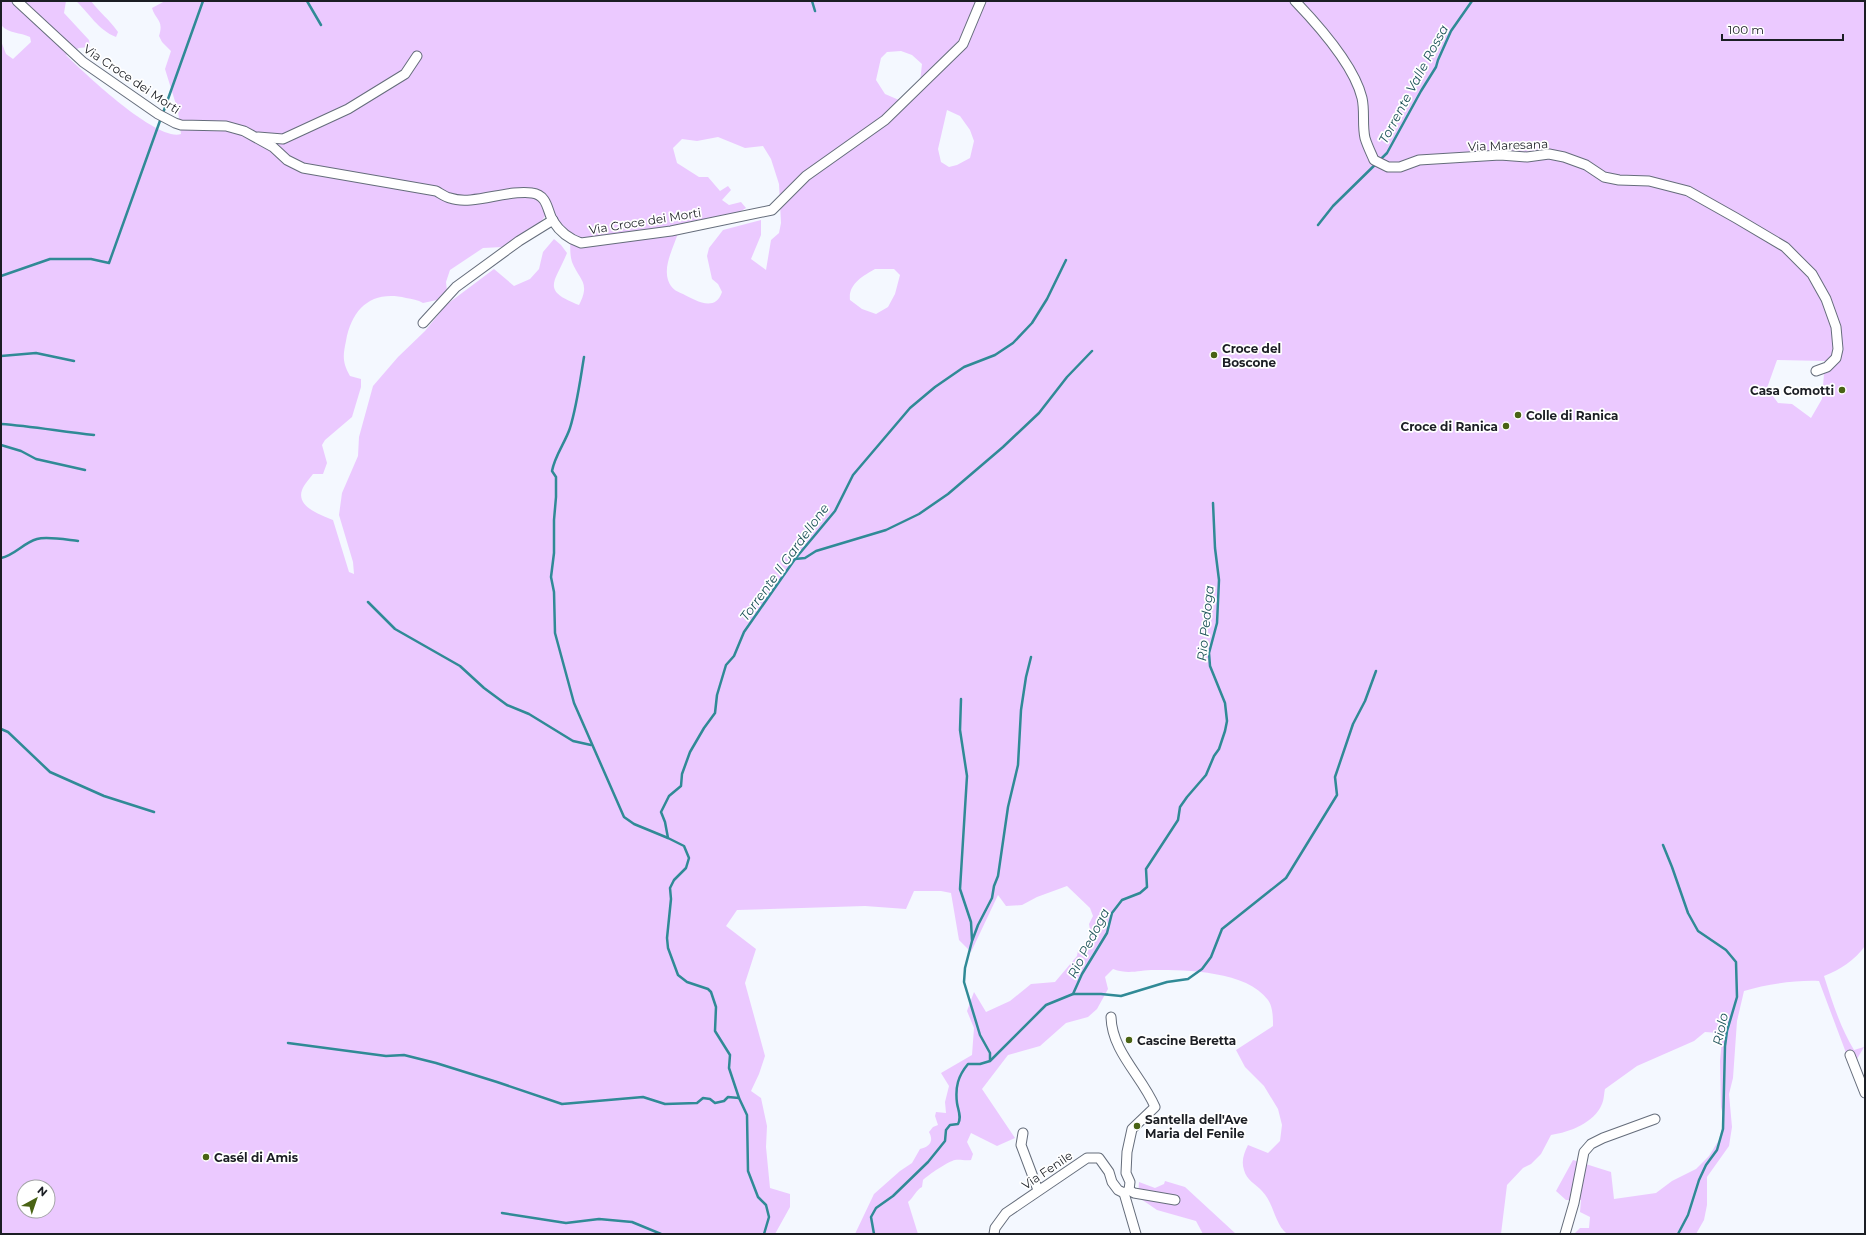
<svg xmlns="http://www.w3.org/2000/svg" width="1866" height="1235" font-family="Montserrat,sans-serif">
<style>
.green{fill:#ebc9ff;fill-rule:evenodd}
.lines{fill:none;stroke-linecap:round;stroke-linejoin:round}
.stream{stroke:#308a96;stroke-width:2.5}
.street-casing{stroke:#656d7b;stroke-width:11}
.street{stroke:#fff;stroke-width:9}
.poi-dot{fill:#496314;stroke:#fff;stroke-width:1.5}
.labels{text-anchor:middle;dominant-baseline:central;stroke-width:3.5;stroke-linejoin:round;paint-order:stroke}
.street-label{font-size:12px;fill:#1b1e24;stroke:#fff}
.poi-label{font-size:12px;font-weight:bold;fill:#1b1e24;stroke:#fff;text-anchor:start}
.water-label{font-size:13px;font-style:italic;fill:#21555c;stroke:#fff}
</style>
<rect width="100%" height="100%" fill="#f4f8ff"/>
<!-- green -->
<g class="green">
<path d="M 1,1 L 66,1 L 64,13 L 89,40 L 90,47 L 79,48 L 66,55 C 84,73 157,142 181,134 L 178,111 L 165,69 L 171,51 L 162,42 L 159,36 C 164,20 156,21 152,8 L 165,1 L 1865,1 L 1865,946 C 1855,960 1840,970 1824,976 C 1832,1001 1840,1027 1854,1050 L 1864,1047 L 1857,1059 L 1848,1058 L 1819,981 C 1796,980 1766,984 1744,991 L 1737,1021 L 1733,1078 L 1729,1094 L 1732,1127 L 1729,1146 L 1707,1177 L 1707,1205 L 1704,1220 L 1696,1234 L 1574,1234 L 1580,1228 L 1589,1228 L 1590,1217 L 1580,1212 L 1581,1200 L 1566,1200 L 1556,1191 L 1573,1160 L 1611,1172 L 1614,1199 L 1656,1193 L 1672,1181 L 1696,1169 L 1709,1156 L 1719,1140 L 1724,1120 L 1721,1107 L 1720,1061 L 1722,1040 L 1719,1033 L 1705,1032 L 1694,1041 L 1637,1066 L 1605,1089 C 1604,1093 1604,1100 1602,1104 C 1594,1123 1570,1132 1551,1135 L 1541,1154 L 1531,1164 L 1523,1168 L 1507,1185 L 1501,1234 L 1287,1234 C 1274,1223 1274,1203 1262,1191 C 1255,1183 1247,1181 1244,1170 C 1241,1161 1244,1153 1248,1145 L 1268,1153 L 1280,1141 L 1282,1125 L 1278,1109 L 1264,1086 L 1245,1067 L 1236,1050 L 1273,1026 C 1273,1018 1273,1007 1268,1000 C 1247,971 1187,970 1155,970 C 1138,970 1129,975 1113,969 L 1105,977 L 1108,989 L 1097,1009 L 1088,1017 L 1066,1023 L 1040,1046 L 1008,1055 L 982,1089 L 1015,1138 L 997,1146 L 971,1133 L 967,1142 L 973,1154 L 971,1160 C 965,1161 960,1159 955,1160 C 949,1161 928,1175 923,1180 L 922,1187 C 916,1190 914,1197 908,1202 L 918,1234 L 855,1234 L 874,1194 L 900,1171 L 912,1163 L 920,1149 C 930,1147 934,1141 929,1132 L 933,1127 L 938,1125 L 935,1116 L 936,1112 L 946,1113 L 945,1102 L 949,1086 L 941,1073 L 972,1055 L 974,1028 L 967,1011 L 974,992 L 986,1012 L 1010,1001 L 1031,984 L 1055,982 L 1077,956 L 1078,950 L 1091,936 L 1089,924 L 1093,916 L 1090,908 L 1067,886 L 1037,897 L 1022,905 L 1006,906 L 998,895 L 971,952 L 959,940 L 951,893 L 941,891 L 914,891 L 906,909 L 865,906 L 737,910 L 726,926 L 756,949 L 745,983 L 765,1056 L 759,1074 L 751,1091 L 761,1098 L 767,1126 L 766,1147 L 770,1188 L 790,1194 L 790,1207 L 775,1234 L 1,1234 L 1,41 L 6,54 L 13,59 L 31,42 L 30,37 C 20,32 9,34 1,25 ZM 901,51 L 912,55 L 922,64 L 920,82 L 899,100 L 885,94 L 876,80 L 881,58 L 887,52 ZM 947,110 L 960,116 L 970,130 L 974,141 L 970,158 L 957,165 L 949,167 L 941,162 L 938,149 ZM 718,137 L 745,148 L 763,146 L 771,159 L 779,184 L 781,223 L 779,233 L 771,240 L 766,270 L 751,259 L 761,235 L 761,220 L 723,230 L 709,248 L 707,256 L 712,279 L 718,284 L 722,292 C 715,313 695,300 683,294 C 676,291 671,289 668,280 C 663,264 675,245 679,230 L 736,214 L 746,208 L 741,202 L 729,205 L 722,200 L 731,190 L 728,186 L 720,191 L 708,177 L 699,177 L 677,163 L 673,148 L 682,139 L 697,141 ZM 545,216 L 562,229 L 570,233 C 571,242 569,253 572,262 C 579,280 591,282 579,305 C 540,290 555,283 567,253 L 561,245 L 554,239 L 543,252 L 539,269 L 530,279 L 514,286 L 494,269 L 446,305 L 425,331 L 398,357 L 373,386 L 359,437 L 358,456 L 342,493 L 339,515 L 353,562 L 354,574 L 349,572 L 333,520 C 321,515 296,507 302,490 C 304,485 309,479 313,474 L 323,474 L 327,463 L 322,445 L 325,440 L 352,417 L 361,387 L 361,379 L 350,376 C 342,362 343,355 346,341 C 352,308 372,290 406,298 C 412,299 418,300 423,303 L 437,300 L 447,291 L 446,282 L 450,270 L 483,248 L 503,247 L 518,239 L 541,222 ZM 875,269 L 894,269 L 900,275 L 895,294 L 888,307 L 876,314 L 862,309 L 850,300 C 848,284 863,276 875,269 ZM 1777,360 L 1825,361 L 1822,399 L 1811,418 L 1792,404 L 1778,403 L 1767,388 ZM 24,1187 L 48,1187 L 48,1211 L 24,1211 Z"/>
<path d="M 76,1 L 91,1 C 99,12 110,20 118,32 L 116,37 C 98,30 89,13 76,1 Z"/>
<path d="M 1165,1181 L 1185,1187 L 1236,1234 L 1203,1234 L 1196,1221 L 1157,1210 L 1138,1197 L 1139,1182 L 1155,1188 L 1164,1184 Z"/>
</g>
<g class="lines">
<!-- stream -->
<g class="stream">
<path d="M 307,1 L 321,25"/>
<path d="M 812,1 L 815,11"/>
<path d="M 163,113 L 203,1"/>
<path d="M 1318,225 L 1333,206 L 1387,153 L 1421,91 L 1436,67 L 1438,60 L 1451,31 L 1472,1"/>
<path d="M 1,276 L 50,259 L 91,259 L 109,263 L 161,118"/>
<path d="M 1,356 L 36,353 L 74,361"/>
<path d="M 584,357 C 580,381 577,405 570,428 C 565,443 555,455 552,471 L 556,477 L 556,497 L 554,520 L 554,553 L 551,577 L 554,592 L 555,633 L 574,703 L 624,817 L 634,824 L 668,838"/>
<path d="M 1,424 C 32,426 63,432 94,435"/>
<path d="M 1,445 L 21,451 L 36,459 L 85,470"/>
<path d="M 1,558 C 15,555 23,543 37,539 C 47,536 68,540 78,541"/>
<path d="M 795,559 L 805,558 L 816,551 L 886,530 L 919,514 L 948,494 L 1003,447 L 1039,413 L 1067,377 L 1092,351"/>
<path d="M 368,602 L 395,629 L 460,666 L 484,688 L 507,705 L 529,714 L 573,741 L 591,745"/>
<path d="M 961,699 L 960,730 L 967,776 L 960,889 L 971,922 L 972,940"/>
<path d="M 1,729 L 8,732 L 50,772 L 104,796 L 154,812"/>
<path d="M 1663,845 L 1672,867 L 1688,913 L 1698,931 L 1726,950 L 1736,962 L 1737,997 L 1727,1031 L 1725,1046 L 1723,1129 L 1717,1150 L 1706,1165 L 1699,1180 L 1688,1215 L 1678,1234"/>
<path d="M 1073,994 L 1101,994 L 1121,996 L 1167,982 L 1188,979 L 1202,969 L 1211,957 L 1222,929 L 1286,878 L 1337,795 L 1335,777 L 1353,724 L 1365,701 L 1376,671"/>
<path d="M 288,1043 L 386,1056 L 404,1055 L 436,1063 L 497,1082 L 562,1104 L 643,1097 L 665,1104 L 697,1103 L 703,1098 L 710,1099 L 715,1103 L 724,1101 L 728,1097 L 739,1098"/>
<path d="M 990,1060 L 990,1053 L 980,1035 L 964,982 L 965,968 L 972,941 L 978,925 L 992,898 L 994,886 L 998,876 L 1008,807 L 1018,765 L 1021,710 L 1026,677 L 1031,657"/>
<path d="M 502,1213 L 566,1223 L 599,1219 L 632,1222 L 661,1234"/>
<path d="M 764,1234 L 769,1217 L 766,1205 L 758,1197 L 748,1171 L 747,1115 L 739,1098 L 729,1068 L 730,1055 L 715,1031 L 716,1007 L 711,992 L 708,989 L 687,982 L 678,975 L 668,948 L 667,938 L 671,899 L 670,888 L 674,880 L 686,868 L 689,858 L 684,846 L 668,838 L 665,822 L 661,812 L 669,796 L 681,786 L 682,774 L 690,752 L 704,728 L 715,713 L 717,695 L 726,665 L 734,656 L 744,632 L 795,559 L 835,511 L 853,475 L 910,408 L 935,387 L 964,367 L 995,355 L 1013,343 L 1032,323 L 1047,299 L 1066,260"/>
<path d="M 874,1234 L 871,1217 L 876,1208 L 893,1196 L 928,1162 L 945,1141 L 946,1130 L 950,1125 L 958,1124 C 962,1117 958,1110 957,1103 C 955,1087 958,1076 968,1064 L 980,1064 L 990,1061 L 1046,1005 L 1073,994 L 1082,974 L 1107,933 L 1112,913 L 1122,900 L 1140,893 L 1147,887 L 1146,869 L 1178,820 L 1180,807 L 1187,797 L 1206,775 L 1214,756 L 1219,749 L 1225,731 L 1227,721 L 1225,703 L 1210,666 L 1209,653 L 1217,623 L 1219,580 L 1215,548 L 1213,503"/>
</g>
<!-- street casing -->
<g class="street-casing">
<g id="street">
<path d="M 17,1 L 83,62 L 158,114 L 175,123 L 181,125 L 226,126 L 244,131 L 273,147 L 287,160 L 303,168 L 436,191 C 440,193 445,197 450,198 C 472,206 508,189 532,193 C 548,195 547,211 553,221 C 560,232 569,239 581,243 L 671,231 L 772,210 L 806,176 L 885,120 L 963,44 L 981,1"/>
<path d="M 1295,1 C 1319,26 1354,65 1362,98 C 1365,111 1362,125 1365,138 C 1367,145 1371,153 1374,160 L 1388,167 L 1400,167 L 1419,160 L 1500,155 L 1527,157 L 1549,154 L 1564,157 L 1586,165 L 1604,177 L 1619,180 L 1649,181 L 1688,191 L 1736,218 L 1785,247 L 1812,274 L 1826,299 L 1836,327 L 1838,349 L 1836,358 L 1827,367 L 1816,371"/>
<path d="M 258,137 L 283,139 L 348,109 L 405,74 L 417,56"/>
<path d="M 423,323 L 456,287 L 519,241 L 553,220"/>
<path d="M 1850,1055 L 1865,1093"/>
<path d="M 1023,1133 L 1021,1145 L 1038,1190"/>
<path d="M 1129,1190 L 1134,1193 L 1175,1200"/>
<path d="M 1124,1193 L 1136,1234"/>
<path d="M 994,1234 L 995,1228 L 1006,1213 L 1087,1158 L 1099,1158 L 1109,1172 L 1112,1182 L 1118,1190 L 1124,1193 L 1129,1190 L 1130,1182 L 1126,1173 L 1127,1152 L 1132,1129 L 1155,1107 C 1142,1076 1112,1052 1111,1017"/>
<path d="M 1565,1234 L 1574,1203 L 1584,1152 L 1591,1144 L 1603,1138 L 1655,1119"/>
</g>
</g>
<!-- street -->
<use href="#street" class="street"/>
</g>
<!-- markers -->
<g class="poi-dot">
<circle cx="1214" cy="355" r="4"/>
<circle cx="1842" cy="390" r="4"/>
<circle cx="1518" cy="415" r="4"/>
<circle cx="1506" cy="426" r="4"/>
<circle cx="1129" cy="1040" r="4"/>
<circle cx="1137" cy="1126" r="4"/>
<circle cx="206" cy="1157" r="4"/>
</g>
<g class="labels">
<!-- street labels -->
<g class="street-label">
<text transform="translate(132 79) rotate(34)">Via Croce dei Morti</text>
<text transform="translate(1508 145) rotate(-2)">Via Maresana</text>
<text transform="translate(645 221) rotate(-9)">Via Croce dei Morti</text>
<text transform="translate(1047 1170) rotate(-34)">Via Fenile</text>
</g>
<!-- poi labels -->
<g class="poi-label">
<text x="1222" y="348">Croce del<tspan x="1222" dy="14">Boscone</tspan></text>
<text x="1834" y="390" text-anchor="end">Casa Comotti</text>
<text x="1526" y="415">Colle di Ranica</text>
<text x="1498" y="426" text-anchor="end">Croce di Ranica</text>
<text x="1137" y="1040">Cascine Beretta</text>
<text x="1145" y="1119">Santella dell'Ave<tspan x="1145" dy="14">Maria del Fenile</tspan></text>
<text x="214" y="1157">Casél di Amis</text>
</g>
<!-- water labels -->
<g class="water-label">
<text transform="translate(1413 84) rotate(-62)">Torrente Valle Rossa</text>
<text transform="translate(784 562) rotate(-54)">Torrente Il Gardellone</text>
<text transform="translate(1205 623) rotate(-84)">Rio Pedoga</text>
<text transform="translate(1088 943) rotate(-63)">Rio Pedoga</text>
<text transform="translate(1720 1029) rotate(-78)">Riolo</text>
</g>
</g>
<!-- border -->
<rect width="1866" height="1235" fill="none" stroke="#1b1e24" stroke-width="4"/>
<!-- north arrow -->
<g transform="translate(36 1199) rotate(40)"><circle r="19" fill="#ffffff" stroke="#a4a5a7"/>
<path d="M0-3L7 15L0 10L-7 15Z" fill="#496314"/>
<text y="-6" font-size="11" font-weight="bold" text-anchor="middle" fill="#1b1e24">N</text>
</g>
<!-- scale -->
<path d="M1722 34v6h121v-6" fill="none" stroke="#1b1e24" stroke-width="2"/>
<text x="1728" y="34" font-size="12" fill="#1b1e24" stroke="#ffffff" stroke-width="3" paint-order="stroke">100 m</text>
</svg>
